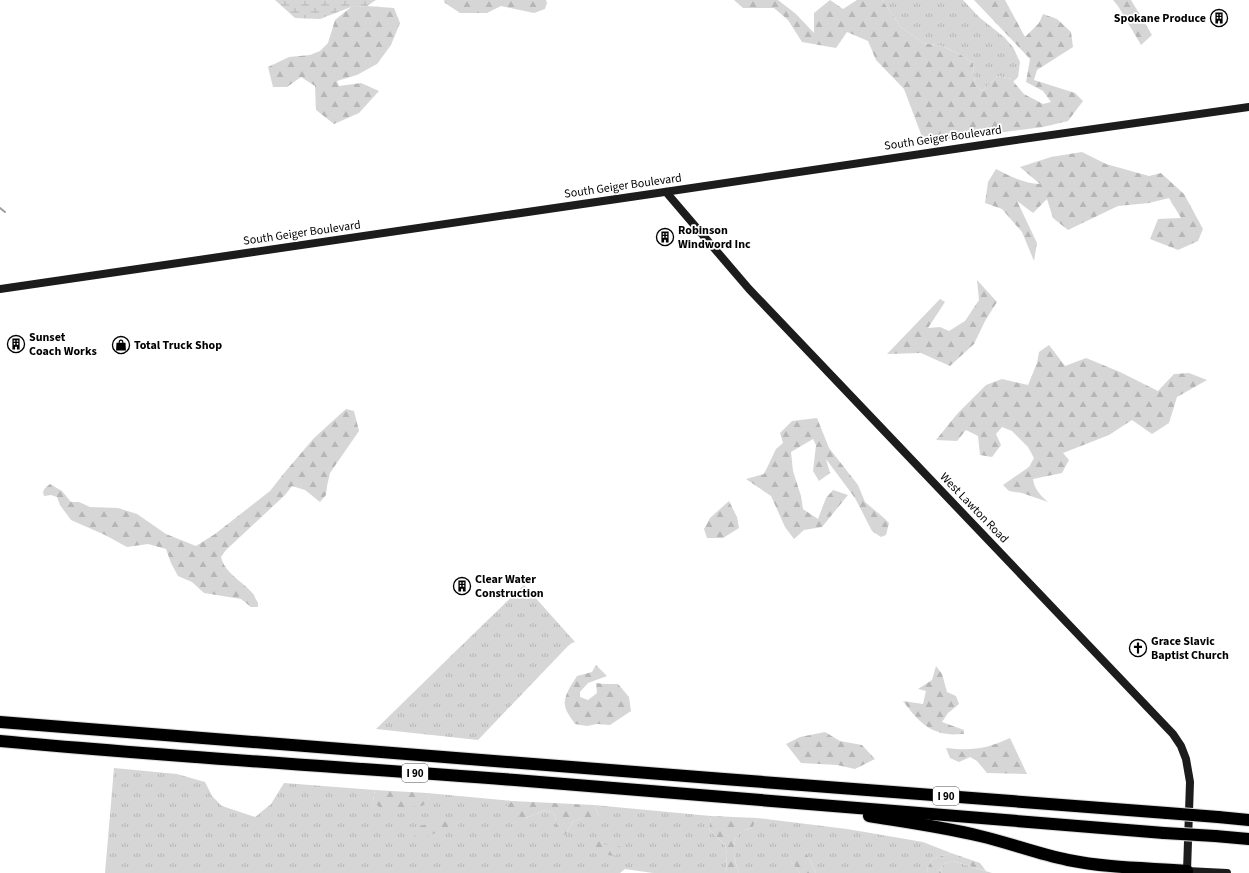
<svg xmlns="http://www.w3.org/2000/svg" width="1249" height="873" font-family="'Source Sans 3',sans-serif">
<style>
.grass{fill:url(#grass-tufts)}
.forest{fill:url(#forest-firs)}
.wetland{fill:url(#wetland-marsh)}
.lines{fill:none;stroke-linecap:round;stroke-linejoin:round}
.stream{stroke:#9d9d9d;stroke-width:2}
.highway-casing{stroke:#dbdbdb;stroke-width:14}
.secondary{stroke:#1c1c1c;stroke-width:8}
.highway{stroke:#000;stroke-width:12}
.highway-bridge-casing{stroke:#dbdbdb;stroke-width:14;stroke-linecap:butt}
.highway-bridge{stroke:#000;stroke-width:12}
.labels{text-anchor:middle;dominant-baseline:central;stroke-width:3.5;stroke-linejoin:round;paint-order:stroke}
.shield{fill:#fff;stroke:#4c4c4c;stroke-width:1}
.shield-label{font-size:11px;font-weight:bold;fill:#000}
.poi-label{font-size:12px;font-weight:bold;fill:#000;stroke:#fff;text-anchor:start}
.street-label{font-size:12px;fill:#000;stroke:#fff}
</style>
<defs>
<pattern id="grass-tufts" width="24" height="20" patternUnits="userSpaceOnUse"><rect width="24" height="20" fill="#d6d6d6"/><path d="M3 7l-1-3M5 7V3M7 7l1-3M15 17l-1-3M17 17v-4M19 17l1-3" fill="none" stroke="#b6b6b6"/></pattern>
<pattern id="forest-firs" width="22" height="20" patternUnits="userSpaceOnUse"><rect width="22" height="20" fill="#d6d6d6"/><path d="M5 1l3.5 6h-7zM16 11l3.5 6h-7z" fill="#b6b6b6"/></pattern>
<pattern id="wetland-marsh" width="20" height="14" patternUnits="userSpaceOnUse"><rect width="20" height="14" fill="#d6d6d6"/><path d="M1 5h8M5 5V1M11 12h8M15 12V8" fill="none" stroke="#b6b6b6"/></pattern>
</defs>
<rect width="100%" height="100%" fill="#fff"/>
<!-- grass -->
<g class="grass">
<path d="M 882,0 L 963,0 L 979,17 L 1004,37 L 1013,47 L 1020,62 L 1018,77 L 1013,82 L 1011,79 L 998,76 L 982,91 L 975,84 L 973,63 L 961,55 L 942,46 L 923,43 L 901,27 Z"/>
<path d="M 524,585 L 575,642 L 572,643 L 568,646 L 478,740 L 376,729 L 462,645 Z"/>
<path d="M 114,768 L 177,774 L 205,782 L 212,796 L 222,806 L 255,817 L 271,804 L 284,783 L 375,790 L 373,801 L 429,801 L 427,793 L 512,801 L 506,807 L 526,818 L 545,810 L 554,813 L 556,821 L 555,834 L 566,834 L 573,822 L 582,818 L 599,816 L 594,805 L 711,816 L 709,829 L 725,845 L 727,854 L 726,873 L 653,873 L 625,869 L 620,873 L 105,873 Z"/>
<path d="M 757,818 L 847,829 L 923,842 L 951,853 L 932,859 L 927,869 L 928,873 L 816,873 L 806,852 L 791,861 L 800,873 L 739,873 C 735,862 730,843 739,834 C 742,831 749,829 753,827 Z"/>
<path d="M 953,861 L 992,873 L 942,873 L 940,870 L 945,863 Z"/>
</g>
<!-- forest -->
<g class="forest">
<path d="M 444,0 L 546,0 L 547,3 L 545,9 L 534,13 L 501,6 L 487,13 L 460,13 L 445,3 Z"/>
<path d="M 734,0 L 778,0 L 796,14 L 814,33 L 814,13 L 830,0 L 843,9 L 857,0 L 882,0 L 901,27 L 923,43 L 942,46 L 961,55 L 973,63 L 975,84 L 982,91 L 998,76 L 1011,79 L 1024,94 L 1043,104 L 1051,102 L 1043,91 L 1026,82 L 1030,59 L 974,0 L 1005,0 L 1025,37 L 1039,23 L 1043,14 L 1057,19 L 1071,32 L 1073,47 L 1037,70 L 1034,80 L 1075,93 L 1083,101 L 1068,121 L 1043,127 L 924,142 L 904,89 L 876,60 L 868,41 L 847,32 L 836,48 L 802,42 L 788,20 L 774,8 L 743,8 Z"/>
<path d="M 1113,0 L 1131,0 L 1152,35 L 1141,45 L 1118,6 Z"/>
<path d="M 367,6 L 394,8 L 400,23 L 391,45 L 377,64 L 357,75 L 337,81 L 339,86 L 361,83 L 379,91 L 359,113 L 334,124 L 316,110 L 315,86 L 301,77 L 287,87 L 273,87 L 268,67 L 289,57 L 310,55 L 320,51 L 328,43 L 335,20 L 351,7 Z"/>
<path d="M 1082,152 L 1106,164 L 1149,176 L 1161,173 L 1184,194 L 1203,229 L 1198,241 L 1178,250 L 1150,239 L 1158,219 L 1181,218 L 1169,198 L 1149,203 L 1118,206 L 1068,230 L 1053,218 L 1047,199 L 1033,213 L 1017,201 L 1037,243 L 1034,261 L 1022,232 L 1002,209 L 985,203 L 988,182 L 996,169 C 1010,176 1023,183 1040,184 L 1020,167 L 1051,157 Z"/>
<path d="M 977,280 L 997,302 L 985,321 L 974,344 L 950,366 L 921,353 L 887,354 L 940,299 L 945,302 L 928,328 L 940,327 L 949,331 L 965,321 L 979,300 Z"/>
<path d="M 1049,345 L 1065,366 L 1086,358 L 1120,372 L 1158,391 L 1174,374 L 1189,373 L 1207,380 L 1177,397 L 1169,423 L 1152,434 L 1132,420 L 1109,435 L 1063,453 L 1069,460 L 1062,473 L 1033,479 C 1034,489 1041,496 1048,502 L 1022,493 L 1009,491 L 1003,485 L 1029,467 L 1034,458 L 1028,447 L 1012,431 L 1002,427 L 996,434 L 1001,445 L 992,457 L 980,455 L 978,436 L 966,430 L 957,441 L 936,440 L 957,414 L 986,385 L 1002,379 L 1028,385 L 1037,363 L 1039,352 Z"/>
<path d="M 346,409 L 354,411 L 359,431 L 330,473 L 327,486 L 326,495 L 320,502 L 305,490 L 292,486 L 285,495 L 226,550 L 221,557 C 225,574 244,582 254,595 C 255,598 257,601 258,603 L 258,607 L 251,607 L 241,599 L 204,593 L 192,582 L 178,576 L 171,563 L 166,549 L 148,544 L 127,547 L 105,535 L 71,520 L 60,505 L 57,497 L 51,495 L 44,496 L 43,492 L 45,488 L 50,484 L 62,491 L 71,502 L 79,502 L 90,507 L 118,508 L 137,514 L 166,534 L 196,546 L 215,534 L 270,491 L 285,472 L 314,438 Z"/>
<path d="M 817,418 L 829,448 L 858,485 L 865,502 L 884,518 L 889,523 L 886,535 L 881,537 L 872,531 L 855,498 L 826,459 L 830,473 L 819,481 L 813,471 L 816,445 L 813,439 L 791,452 L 793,471 L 801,496 L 803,509 L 818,519 L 826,498 L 833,490 L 848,495 L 822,527 L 804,530 L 794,539 L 785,527 L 771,496 L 746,479 L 764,474 L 776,449 L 783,443 L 780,433 L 792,421 Z"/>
<path d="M 729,501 L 737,517 L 739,528 L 723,538 L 707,538 L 704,529 L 710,518 Z"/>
<path d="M 596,665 L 607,676 L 588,683 L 580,692 L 580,697 L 588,700 L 597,693 L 596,683 L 605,684 L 618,684 L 629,697 L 631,711 L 610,725 L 597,724 L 587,726 L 575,724 C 572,719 566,712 565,706 C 563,696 572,684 577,676 L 592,672 Z"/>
<path d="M 936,666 L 942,674 L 947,692 L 956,696 L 959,704 L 948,713 L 942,722 L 964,730 L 964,734 C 959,734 953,735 948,734 C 927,732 915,717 903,701 L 923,704 L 926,691 L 918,689 L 932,680 Z"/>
<path d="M 825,732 L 840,741 L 862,745 L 875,759 L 855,769 L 837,765 L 801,763 L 786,744 L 800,737 Z"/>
<path d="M 1010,738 L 1027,774 L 987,773 L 977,761 L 970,757 L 959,762 L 950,758 L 946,748 C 974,751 985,749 1010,738 Z"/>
<path d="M 375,790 L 427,793 L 429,801 L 422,806 L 381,809 L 373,801 Z"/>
<path d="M 512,801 L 594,805 L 599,816 L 595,821 L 582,818 L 573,822 L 566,834 L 559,837 L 554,834 L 556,821 L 554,813 L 545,810 L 526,818 L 510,814 L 506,807 Z"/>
<path d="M 711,816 L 757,818 L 753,827 C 749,829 742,831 739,834 C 730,843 735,862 739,873 L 726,873 L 727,854 L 725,845 L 709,829 Z"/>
<path d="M 447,821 L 458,824 L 459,828 L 454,831 L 442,830 L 417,841 L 414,837 L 418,826 Z"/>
<path d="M 595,838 L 602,844 L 623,847 L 624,851 L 613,856 L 589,851 L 590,840 Z"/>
<path d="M 799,848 L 806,852 L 816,873 L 800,873 L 791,861 L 792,851 Z"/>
<path d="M 951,853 L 980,863 L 986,871 L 953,861 L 945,863 L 940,870 L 942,873 L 928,873 L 927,869 L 932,859 Z"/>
</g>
<!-- wetland -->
<path class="wetland" d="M 275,0 L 376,0 L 367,6 L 351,7 L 320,19 L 295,18 Z"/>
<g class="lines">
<!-- stream -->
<path class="stream" d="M 0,208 L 5,212"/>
<!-- highway casing -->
<g class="highway-casing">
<g id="highway">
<path d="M 0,722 L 724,779 L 1167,813"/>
<path d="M 0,741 C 171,757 343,767 515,780 C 732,796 948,815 1164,833"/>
<path d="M 869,816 C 906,822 943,827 980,836 C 1010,843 1038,854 1068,860 C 1107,868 1147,868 1187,871"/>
<path d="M 1218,817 L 1249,820"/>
<path d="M 1215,836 L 1249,839"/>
</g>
</g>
<!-- secondary -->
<g class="secondary">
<path d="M 666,192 L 749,289 L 1173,734 L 1181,746 L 1186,759 L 1190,782 L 1187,871 L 1227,873"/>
<path d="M 0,289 L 651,194 L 1002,142 L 1249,107"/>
</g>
<!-- highway -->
<use href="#highway" class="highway"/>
<!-- highway-bridge casing -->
<g class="highway-bridge-casing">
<g id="highway-bridge">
<path d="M 1167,813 L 1218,817"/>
<path d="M 1164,833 L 1215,836"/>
</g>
</g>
<!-- highway-bridge -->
<use href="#highway-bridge" class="highway-bridge"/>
</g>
<!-- icons -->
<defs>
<g id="building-ring" transform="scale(0.9)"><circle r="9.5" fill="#fff" stroke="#000" stroke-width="1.5"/><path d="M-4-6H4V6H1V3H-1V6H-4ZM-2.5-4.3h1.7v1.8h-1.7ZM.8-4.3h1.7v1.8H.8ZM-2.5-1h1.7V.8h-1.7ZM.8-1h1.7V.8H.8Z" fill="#000"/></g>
<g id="shop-ring" transform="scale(0.9)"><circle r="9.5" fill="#fff" stroke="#000" stroke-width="1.5"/><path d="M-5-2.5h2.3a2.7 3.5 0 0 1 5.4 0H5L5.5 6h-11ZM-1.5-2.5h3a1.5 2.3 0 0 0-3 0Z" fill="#000"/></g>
<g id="church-ring" transform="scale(0.9)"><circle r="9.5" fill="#fff" stroke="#000" stroke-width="1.5"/><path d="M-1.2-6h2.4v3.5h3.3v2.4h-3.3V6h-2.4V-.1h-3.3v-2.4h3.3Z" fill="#000"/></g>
</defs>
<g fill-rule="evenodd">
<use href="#building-ring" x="1219" y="18"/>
<use href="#building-ring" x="665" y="237"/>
<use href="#building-ring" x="16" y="344"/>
<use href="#shop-ring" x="121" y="345"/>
<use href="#building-ring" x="462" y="586"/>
<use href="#church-ring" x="1138" y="648"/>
</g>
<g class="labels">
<!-- shield labels -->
<g class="shield">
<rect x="402" y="764" width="26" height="18" rx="3"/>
<rect x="933" y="787" width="26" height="18" rx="3"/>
</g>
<g class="shield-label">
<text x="415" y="773">I 90</text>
<text x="946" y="796">I 90</text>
</g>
<!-- poi labels -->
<g class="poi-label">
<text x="1206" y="18" text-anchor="end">Spokane Produce</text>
<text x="678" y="230">Robinson<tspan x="678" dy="14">Windword Inc</tspan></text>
<text x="29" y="337">Sunset<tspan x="29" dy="14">Coach Works</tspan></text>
<text x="134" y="345">Total Truck Shop</text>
<text x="475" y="579">Clear Water<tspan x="475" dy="14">Construction</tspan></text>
<text x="1151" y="641">Grace Slavic<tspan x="1151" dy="14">Baptist Church</tspan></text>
</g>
<!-- street labels -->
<g class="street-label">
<text transform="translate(943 138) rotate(-8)">South Geiger Boulevard</text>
<text transform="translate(623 186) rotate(-8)">South Geiger Boulevard</text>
<text transform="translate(302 233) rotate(-8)">South Geiger Boulevard</text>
<text transform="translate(974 508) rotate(46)">West Lawton Road</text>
</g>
</g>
</svg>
